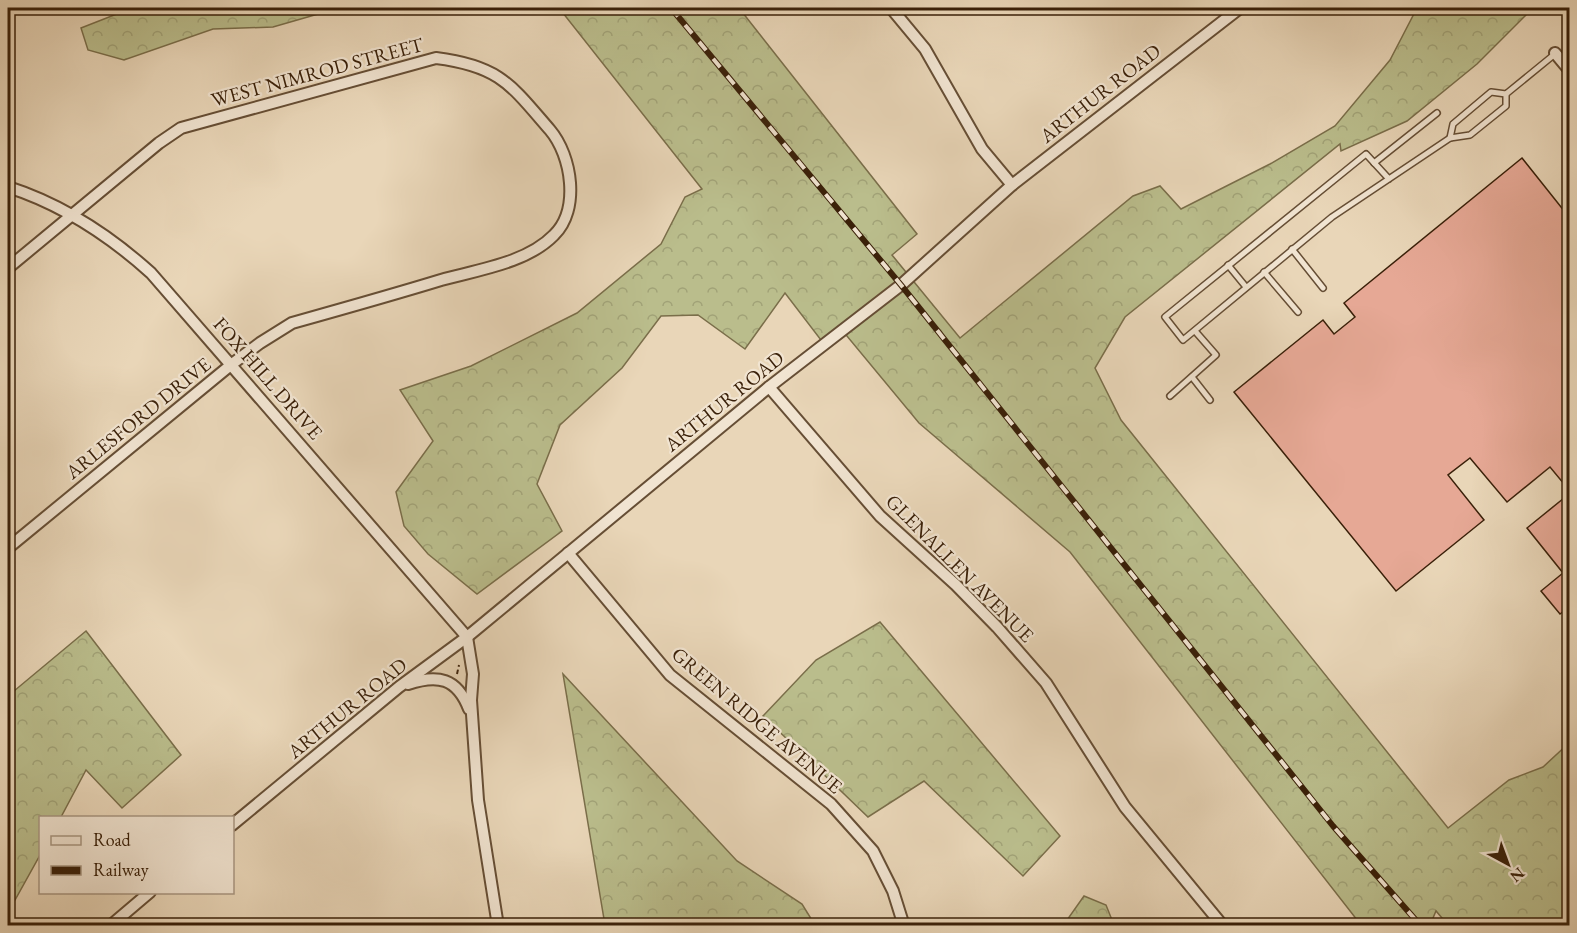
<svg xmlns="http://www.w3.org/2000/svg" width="1577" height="933" font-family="'EB Garamond',serif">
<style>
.forest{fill:url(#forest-crowns);stroke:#7a6e4a;stroke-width:1.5}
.building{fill:#e6a895;stroke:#3a2009;stroke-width:1.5}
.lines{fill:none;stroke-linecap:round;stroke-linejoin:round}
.service-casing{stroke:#664e35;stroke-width:8}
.minor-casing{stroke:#664e35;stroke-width:14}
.path{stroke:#3a2009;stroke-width:2;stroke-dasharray:4.5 3;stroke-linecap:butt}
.service{stroke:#f1e4d1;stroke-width:5}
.minor{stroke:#f1e4d1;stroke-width:10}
.rail-casing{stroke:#3a2009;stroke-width:6}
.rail{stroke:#f1e4d1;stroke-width:4;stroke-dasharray:11;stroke-linecap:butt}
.labels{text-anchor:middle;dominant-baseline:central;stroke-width:4.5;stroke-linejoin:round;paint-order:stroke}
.street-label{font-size:20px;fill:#3a2009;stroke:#f1e4d1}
</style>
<defs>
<pattern id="forest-crowns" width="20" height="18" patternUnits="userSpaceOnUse" patternTransform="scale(1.5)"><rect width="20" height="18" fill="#babd8c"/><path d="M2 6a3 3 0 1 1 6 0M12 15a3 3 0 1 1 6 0" fill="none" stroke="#a1a277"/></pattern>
</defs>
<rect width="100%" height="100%" fill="#e9d6b8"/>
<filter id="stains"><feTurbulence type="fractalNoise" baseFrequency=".00333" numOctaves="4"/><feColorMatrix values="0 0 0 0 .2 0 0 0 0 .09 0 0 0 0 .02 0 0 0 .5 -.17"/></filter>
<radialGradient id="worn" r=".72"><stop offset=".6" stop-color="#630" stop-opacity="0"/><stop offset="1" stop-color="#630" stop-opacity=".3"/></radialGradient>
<!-- forest -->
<g class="forest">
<path d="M 132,8 L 339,8 L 273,27 L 213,29 L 124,60 L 88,50 L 81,28 Z"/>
<path d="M 559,8 L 739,8 L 917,234 L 892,255 L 960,338 L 1133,196 L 1160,186 L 1181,209 L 1270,164 L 1335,126 L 1390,60 L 1417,8 L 1533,8 L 1477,64 L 1407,121 L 1341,151 L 1340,144 L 1125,317 L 1095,368 L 1121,420 L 1448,828 L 1509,780 L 1543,767 L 1569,743 L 1569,925 L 1448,925 L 1436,911 L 1430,925 L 1361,925 L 1070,552 L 919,423 L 842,330 L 824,344 L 785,293 L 745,349 L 698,315 L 661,316 L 622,368 L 560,425 L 537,484 L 562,531 L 477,594 L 428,554 L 404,526 L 396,492 L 433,441 L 400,390 L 471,366 L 577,313 L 661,244 L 685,197 L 702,189 Z"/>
<path d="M 880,622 L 1060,836 L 1023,876 L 924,781 L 868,817 L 763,716 L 816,660 Z"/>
<path d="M 86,631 L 181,755 L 122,808 L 86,770 L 61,817 L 40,818 L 40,855 L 15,900 L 8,907 L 8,696 Z"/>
<path d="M 563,674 L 737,861 L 802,904 L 815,925 L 605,925 Z"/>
<path d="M 1084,896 L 1106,905 L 1114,925 L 1069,925 L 1067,920 Z"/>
</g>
<!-- building -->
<g class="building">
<path d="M 1522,158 L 1569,217 L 1569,490 L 1550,467 L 1507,502 L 1470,458 L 1448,475 L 1484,520 L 1396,591 L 1234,392 L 1323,320 L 1334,334 L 1355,317 L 1344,303 Z"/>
<path d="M 1569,494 L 1569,607 L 1560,614 L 1541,591 L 1563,573 L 1527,528 Z"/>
</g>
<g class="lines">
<!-- service casing -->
<g class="service-casing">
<g id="service">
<path d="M 1450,138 L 1453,124 L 1491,92 L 1506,94 L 1555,54"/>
<path d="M 1374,163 L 1437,113"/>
<path d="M 1389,179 L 1366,154 L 1165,317 L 1183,340 L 1332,217 L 1450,138 L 1470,135 L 1506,106 L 1506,94"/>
<path d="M 1292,249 L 1323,288"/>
<path d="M 1228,265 L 1246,287"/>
<path d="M 1264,272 L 1298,312"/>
<path d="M 1192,377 L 1210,400"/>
<path d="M 1170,396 L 1216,355 L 1195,331"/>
</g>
</g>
<!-- minor casing -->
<g class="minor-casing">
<g id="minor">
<path d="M 891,8 L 925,49 L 982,149 L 1012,185"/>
<path d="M 1555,53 L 1570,71"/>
<path d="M 8,187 C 61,204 110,236 151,273 L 467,637"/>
<path d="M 8,268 L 159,143 L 181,128 L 436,58 C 500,66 511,85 550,130 C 572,156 580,210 554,235 C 527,263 477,270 441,280 C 392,295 342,309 292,323 L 260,343 L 232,364 L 8,548"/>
<path d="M 769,387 L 880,516 L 956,585 L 997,627 L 1046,683 L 1125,807 L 1223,926"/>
<path d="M 568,553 L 670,675 L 831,804 L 873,851 L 893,891 L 904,926"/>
<path d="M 467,637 L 473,674 L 471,700 L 478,800 L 498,926"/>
<path d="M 408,684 C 438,674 457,678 469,709"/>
<path d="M 232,825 L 399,687 L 467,637 L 769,387 L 901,285 L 1012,185 L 1240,8"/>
<path d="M 110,926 L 150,892"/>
</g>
</g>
<!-- path -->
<path class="path" d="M 457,674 L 459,665"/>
<!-- service -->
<use href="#service" class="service"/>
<!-- minor -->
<use href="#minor" class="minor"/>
<!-- rail casing -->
<g class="rail-casing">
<path id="rail" d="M 671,8 L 901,285 L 1333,826 L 1421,926"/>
</g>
<!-- rail -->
<use href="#rail" class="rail"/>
</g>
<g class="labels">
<!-- street labels -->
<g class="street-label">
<text transform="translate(317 72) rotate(-15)">WEST NIMROD STREET</text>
<text transform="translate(1100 93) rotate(-38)">ARTHUR ROAD</text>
<text transform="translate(268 378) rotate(49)">FOX HILL DRIVE</text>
<text transform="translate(724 401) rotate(-39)">ARTHUR ROAD</text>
<text transform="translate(138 418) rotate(-39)">ARLESFORD DRIVE</text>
<text transform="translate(960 568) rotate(45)">GLENALLEN AVENUE</text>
<text transform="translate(347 708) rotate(-39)">ARTHUR ROAD</text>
<text transform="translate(757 720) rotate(40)">GREEN RIDGE AVENUE</text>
</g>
</g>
<!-- margin -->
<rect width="1577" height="933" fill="none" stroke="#e9d6b8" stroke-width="30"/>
<rect x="9" y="9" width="1559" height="915" fill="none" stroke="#3a2009" stroke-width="3"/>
<rect x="15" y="15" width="1547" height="903" fill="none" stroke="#3a2009" stroke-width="1.5"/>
<!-- legend -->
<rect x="39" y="816" width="195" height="78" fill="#f1e4d1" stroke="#a89681" stroke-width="1.5"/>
<rect x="51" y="836" width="30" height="9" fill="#f1e4d1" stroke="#a89681" stroke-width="1.5"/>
<text x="93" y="846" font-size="18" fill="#3a2009">Road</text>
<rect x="51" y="866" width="30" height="9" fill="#3a2009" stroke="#a89681" stroke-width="1.5"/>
<text x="93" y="876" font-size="18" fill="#3a2009">Railway</text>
<!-- north arrow -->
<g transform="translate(1508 864) rotate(139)" stroke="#f1e4d1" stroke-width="4.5" paint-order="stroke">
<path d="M0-4.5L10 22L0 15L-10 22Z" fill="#3a2009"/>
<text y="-9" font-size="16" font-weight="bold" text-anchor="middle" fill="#3a2009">N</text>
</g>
<rect width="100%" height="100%" filter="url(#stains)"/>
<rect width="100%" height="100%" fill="url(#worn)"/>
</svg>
